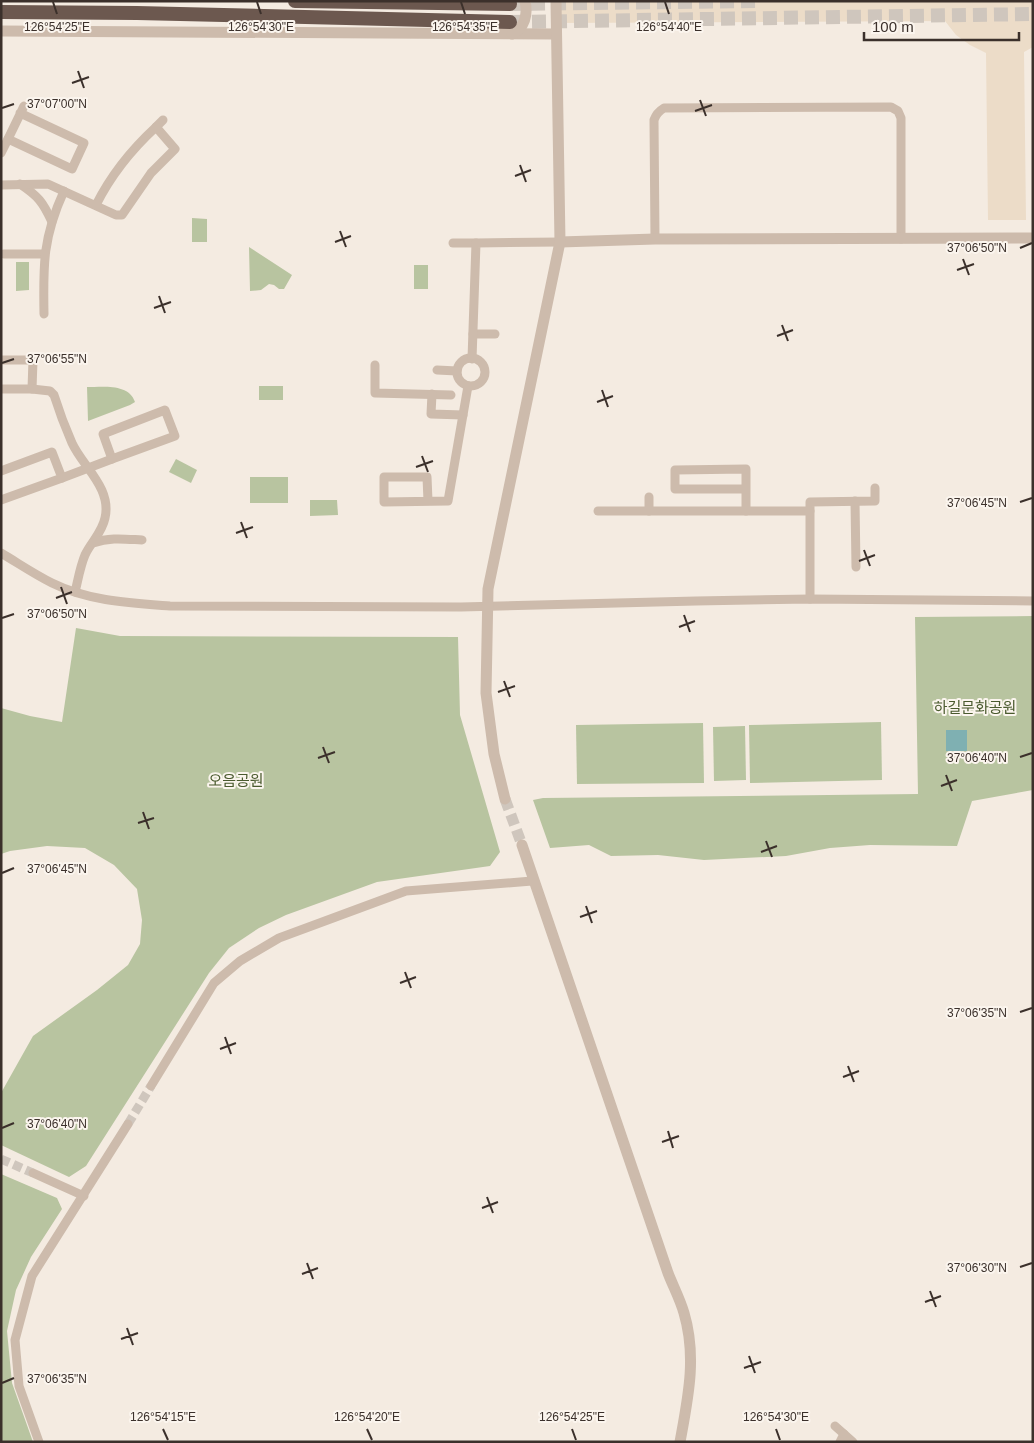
<svg xmlns="http://www.w3.org/2000/svg" width="1034" height="1443" font-family="Helvetica,'Noto Sans KR',sans-serif">
<style>
.green{fill:#b8c4a0}
.plaza{fill:#ecdcc8}
.water{fill:#7fb0b2}
.lines{fill:none;stroke-linecap:round;stroke-linejoin:round}
.minor-tunnel{stroke:#cfc6bd;stroke-width:9;stroke-dasharray:9 4.5;stroke-linecap:butt}
.tertiary-tunnel{stroke:#cfc6bd;stroke-width:11;stroke-dasharray:11 5.5;stroke-linecap:butt}
.trunk-tunnel{stroke:#cfc6bd;stroke-width:14;stroke-dasharray:14 7;stroke-linecap:butt}
.minor{stroke:#cdbbac;stroke-width:9}
.tertiary{stroke:#cdbbac;stroke-width:11}
.trunk{stroke:#6c584f;stroke-width:14}
.ticks{fill:none;stroke:#3b302b;stroke-width:2}
.labels{text-anchor:middle;dominant-baseline:central;stroke-width:4;stroke-linejoin:round;paint-order:stroke}
.park-label{font-size:15px;fill:#4a5a2e;stroke:#fbf5ee}
.ticks-label{font-size:12px;text-anchor:middle;fill:#3b302b;stroke:#fbf5ee;stroke-width:4;stroke-linejoin:round;paint-order:stroke}
</style>
<rect width="100%" height="100%" fill="#f4ebe1"/>
<!-- green -->
<g class="green">
<path d="M 192,218 L 207,219 L 207,242 L 192,242 Z"/>
<path d="M 249,247 L 292,275 L 284,289 L 279,289 L 274,285 L 269,284 L 261,290 L 250,291 Z"/>
<path d="M 16,262 L 29,262 L 29,290 L 16,291 Z"/>
<rect x="414" y="265" width="14" height="24"/>
<rect x="259" y="386" width="24" height="14"/>
<path d="M 87,387 C 102,387 129,383 135,402 L 130,405 L 88,421 Z"/>
<path d="M 176,459 L 197,470 L 191,483 L 169,472 Z"/>
<rect x="250" y="477" width="38" height="26"/>
<path d="M 310,500 L 337,500 L 338,515 L 310,516 Z"/>
<path d="M 1033,616 L 1033,790 L 972,801 L 957,846 L 870,845 L 830,848 L 786,856 L 704,860 L 658,855 L 611,856 L 589,845 L 550,848 L 533,800 L 543,798 L 918,794 L 915,617 Z"/>
<path d="M 76,628 L 120,636 L 458,637 L 460,715 L 500,852 L 490,866 L 377,882 L 286,915 L 259,928 L 229,948 L 209,973 L 86,1166 L 69,1177 L 1,1145 L 1,1093 L 33,1036 L 97,990 L 128,965 L 140,944 L 142,920 L 137,889 L 114,865 L 85,848 L 47,846 L 10,851 L 1,854 L 1,708 L 30,716 L 62,722 Z"/>
<path d="M 881,722 L 882,780 L 750,783 L 749,725 Z"/>
<path d="M 703,723 L 704,783 L 577,784 L 576,725 Z"/>
<path d="M 745,726 L 746,780 L 714,781 L 713,727 Z"/>
<path d="M 1,1174 L 57,1198 L 62,1209 L 31,1257 L 16,1290 L 7,1331 L 12,1383 L 33,1442 L 1,1442 Z"/>
</g>
<!-- plaza -->
<path class="plaza" d="M 556,1 L 1033,1 L 1033,47 L 1024,52 L 1026,220 L 988,220 L 986,53 L 970,45 L 956,35 L 945,21 L 556,23 Z"/>
<!-- water -->
<rect class="water" x="946" y="730" width="21" height="21"/>
<g class="lines">
<!-- minor-tunnel -->
<g class="minor-tunnel">
<path d="M 128,1124 L 151,1086"/>
<path d="M 1,1159 L 33,1173"/>
</g>
<!-- tertiary-tunnel -->
<path class="tertiary-tunnel" d="M 505,799 L 522,845"/>
<!-- trunk-tunnel -->
<g class="trunk-tunnel">
<path d="M 510,4 L 761,1"/>
<path d="M 511,22 L 1033,14"/>
</g>
<!-- minor -->
<g class="minor">
<path d="M 20,113 L 84,143 L 72,169 L 8,139 L 24,106"/>
<path d="M 156,127 L 163,120"/>
<path d="M 1,153 L 8,139"/>
<path d="M 20,184 C 38,196 43,202 52,222"/>
<path d="M 1,185 L 48,184 L 116,215 L 122,215 L 151,173 L 175,149 L 156,127 C 131,150 111,175 96,205"/>
<path d="M 655,239 L 654,120 C 656,114 659,111 664,108 L 891,107 L 898,111 L 901,118 L 901,239"/>
<path d="M 453,243 L 476,243"/>
<path d="M 4,254 L 44,254"/>
<path d="M 44,314 C 43,264 43,237 64,191"/>
<path d="M 473,334 L 495,334"/>
<circle cx="471" cy="372" r="14"/>
<path d="M 472,359 L 476,243 L 560,242"/>
<path d="M 1,360 L 33,360 L 32,389 L 1,389"/>
<path d="M 375,365 L 375,393 L 451,395"/>
<path d="M 437,370 L 457,371"/>
<path d="M 32,389 L 50,391 L 54,395 C 59,411 65,427 72,443 C 83,467 112,488 105,518 C 102,533 91,542 85,555 C 80,567 78,580 75,592"/>
<path d="M 432,394 L 431,414 L 463,415"/>
<path d="M 165,410 L 175,436 L 112,459 L 103,434 Z"/>
<path d="M 1,471 L 52,452 L 62,478 L 1,500"/>
<path d="M 62,478 L 112,459"/>
<path d="M 649,497 L 649,511"/>
<path d="M 428,501 L 427,477 L 384,477 L 384,502 L 448,501 L 468,386"/>
<path d="M 855,501 L 856,567"/>
<path d="M 598,511 L 810,511"/>
<path d="M 746,511 L 746,469 L 675,470 L 675,489 L 746,489"/>
<path d="M 93,543 C 110,537 124,539 142,540"/>
<path d="M 1,553 C 18,563 34,574 52,583 C 88,601 130,603 170,606 L 461,607 L 696,601 L 810,599 L 1033,601"/>
<path d="M 810,599 L 810,502 L 875,501 L 875,488"/>
<path d="M 151,1086 L 214,983 L 240,961 L 279,938 L 406,891 L 532,881"/>
<path d="M 33,1173 L 84,1196"/>
<path d="M 835,1426 L 844,1434 L 840,1442"/>
<path d="M 844,1434 L 853,1442"/>
<path d="M 39,1442 L 19,1386 L 15,1340 L 32,1276 L 128,1124"/>
</g>
<!-- tertiary -->
<g class="tertiary">
<path d="M 1,31 L 556,34"/>
<path d="M 512,34 C 525,28 528,14 525,1"/>
<path d="M 560,242 L 655,239 L 1033,238"/>
<path d="M 505,799 L 494,754 L 486,693 L 488,589 L 560,242 L 556,1"/>
<path d="M 522,845 L 668,1273 C 673,1286 680,1299 684,1313 C 697,1357 688,1398 680,1442"/>
</g>
<!-- trunk -->
<g class="trunk">
<path d="M 295,1 L 510,4"/>
<path d="M 1,12 L 137,13 L 510,22"/>
</g>
</g>
<!-- ticks -->
<path class="ticks" d="M 53,2 L 57,14M 257,2 L 261,14M 461,2 L 465,14M 665,2 L 669,14M 78,71 L 84,88M 72,83 L 89,77M 700,100 L 706,116M 2,108 L 14,104M 695,111 L 712,105M 520,165 L 526,182M 515,176 L 531,170M 340,231 L 346,247M 335,242 L 351,236M 1020,248 L 1032,243M 963,259 L 969,275M 957,270 L 974,264M 159,296 L 165,313M 154,308 L 171,302M 782,325 L 788,341M 777,336 L 793,330M 2,363 L 14,359M 602,390 L 608,407M 597,402 L 613,396M 422,456 L 428,472M 416,467 L 433,461M 1020,502 L 1032,498M 241,522 L 247,538M 236,533 L 253,527M 864,550 L 870,566M 859,561 L 875,555M 61,587 L 67,604M 56,598 L 72,592M 684,615 L 690,632M 2,618 L 14,614M 679,627 L 695,621M 504,681 L 510,697M 498,692 L 515,686M 323,747 L 329,763M 1020,757 L 1032,753M 318,758 L 335,752M 946,775 L 952,791M 941,786 L 957,780M 143,812 L 149,829M 138,823 L 154,818M 766,841 L 772,857M 761,852 L 777,846M 2,873 L 14,868M 586,906 L 592,923M 580,917 L 597,911M 405,972 L 411,988M 400,983 L 416,977M 1020,1012 L 1032,1008M 225,1037 L 231,1054M 220,1049 L 236,1043M 848,1066 L 854,1082M 843,1077 L 859,1071M 2,1128 L 14,1123M 668,1131 L 673,1148M 662,1142 L 679,1136M 487,1197 L 493,1213M 482,1208 L 498,1202M 307,1263 L 313,1279M 1020,1267 L 1032,1263M 302,1274 L 318,1268M 930,1291 L 936,1307M 925,1302 L 941,1296M 127,1328 L 133,1345M 121,1339 L 138,1333M 749,1356 L 755,1373M 744,1368 L 761,1362M 2,1383 L 14,1378M 163,1429 L 168,1440M 367,1429 L 372,1440M 572,1429 L 576,1440M 776,1429 L 780,1440"/>
<g class="labels">
<!-- park labels -->
<g class="park-label">
<text x="975" y="707">하길문화공원</text>
<text x="236" y="780">오음공원</text>
</g>
</g>
<g class="ticks-label">
<text x="261" y="31">126°54'30"E</text>
<text x="57" y="31">126°54'25"E</text>
<text x="465" y="31">126°54'35"E</text>
<text x="669" y="31">126°54'40"E</text>
<text x="57" y="108">37°07'00"N</text>
<text x="977" y="252">37°06'50"N</text>
<text x="57" y="363">37°06'55"N</text>
<text x="977" y="507">37°06'45"N</text>
<text x="57" y="618">37°06'50"N</text>
<text x="977" y="762">37°06'40"N</text>
<text x="57" y="873">37°06'45"N</text>
<text x="977" y="1017">37°06'35"N</text>
<text x="57" y="1128">37°06'40"N</text>
<text x="977" y="1272">37°06'30"N</text>
<text x="57" y="1383">37°06'35"N</text>
<text x="163" y="1421">126°54'15"E</text>
<text x="367" y="1421">126°54'20"E</text>
<text x="572" y="1421">126°54'25"E</text>
<text x="776" y="1421">126°54'30"E</text>
</g>
<!-- border -->
<rect width="1034" height="1443" fill="none" stroke="#3b302b" stroke-width="5"/>
<!-- scale -->
<path d="M864 32v8h155v-8" fill="none" stroke="#3b302b" stroke-width="2.5"/>
<text x="872" y="32" font-size="15" fill="#3b302b" stroke="#fbf5ee" stroke-width="4" paint-order="stroke">100 m</text>
</svg>
